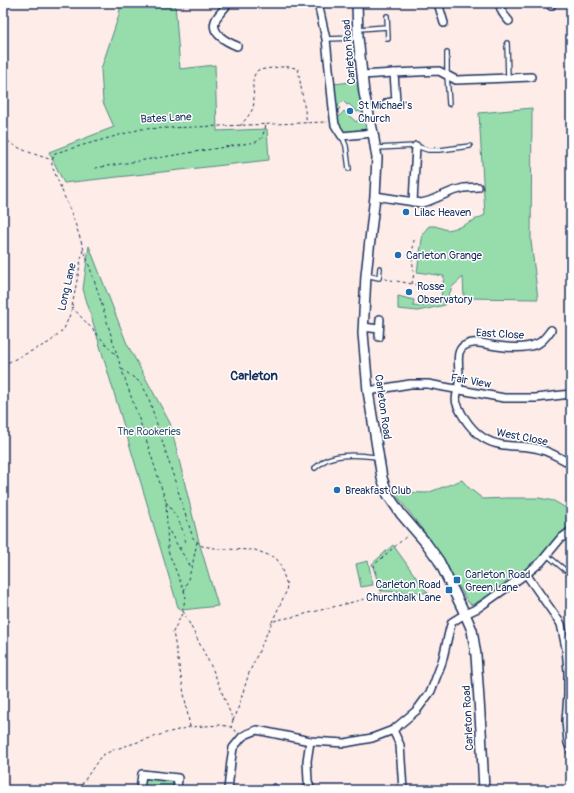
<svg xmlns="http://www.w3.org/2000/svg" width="574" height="793" font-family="Pangolin,sans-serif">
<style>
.green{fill:#96ddab;stroke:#588684;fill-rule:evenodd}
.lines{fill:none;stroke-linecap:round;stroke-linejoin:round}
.service-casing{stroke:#1b2f5e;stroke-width:6}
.minor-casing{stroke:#1b2f5e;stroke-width:10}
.tertiary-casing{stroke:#1b2f5e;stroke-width:12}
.path{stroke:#1b2f5e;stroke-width:1;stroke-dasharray:3 3;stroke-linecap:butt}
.service{stroke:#fff;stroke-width:3.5}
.minor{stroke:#fff;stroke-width:7}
.tertiary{stroke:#fff;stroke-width:9}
.poi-dot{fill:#1f6fb2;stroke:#fff;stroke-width:1.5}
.labels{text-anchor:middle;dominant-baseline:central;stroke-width:3;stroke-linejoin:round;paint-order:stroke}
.street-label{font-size:11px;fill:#1b2f5e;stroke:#fff}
.poi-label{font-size:11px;fill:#1b2f5e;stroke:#fff;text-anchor:start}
.park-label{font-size:11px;fill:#3a5a71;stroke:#fff}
.quarter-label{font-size:13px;font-weight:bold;fill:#1b2f5e;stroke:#fff}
</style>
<rect width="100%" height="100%" fill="#fdece7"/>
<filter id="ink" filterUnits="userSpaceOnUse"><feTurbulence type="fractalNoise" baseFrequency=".025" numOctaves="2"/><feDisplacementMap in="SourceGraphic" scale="8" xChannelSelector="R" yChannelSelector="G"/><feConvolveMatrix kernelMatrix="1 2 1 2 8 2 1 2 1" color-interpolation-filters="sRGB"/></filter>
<g filter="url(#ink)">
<!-- green -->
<g class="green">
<path d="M 121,3 L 175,3 L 180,69 L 215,65 L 217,131 L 267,129 L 269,160 L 64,183 L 49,152 L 114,127 L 103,102 L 101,69 L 119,15 Z"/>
<path d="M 359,81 L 369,130 L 347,134 C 332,122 335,100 334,84 ZM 343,101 L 347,105 L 349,104 L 357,112 L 359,111 L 363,114 L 356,122 L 344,111 L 339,117 L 337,114 L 338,113 L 337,112 L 340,108 L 338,106 Z"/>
<path d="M 532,108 L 531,241 L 538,299 L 464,298 L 463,277 L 452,287 L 445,305 L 418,311 L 398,309 L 398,296 L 414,300 L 413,306 C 426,308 430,304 441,297 L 444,276 L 417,272 L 423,233 L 429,226 L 435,226 L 447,230 L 460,227 L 485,215 L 479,113 Z"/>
<path d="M 89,246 L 127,344 L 170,423 L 199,542 L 218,606 L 182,610 L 178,607 L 83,289 Z"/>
<path d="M 462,480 L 469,488 L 483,499 L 507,498 L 539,498 L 554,501 L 571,511 L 571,526 L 563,531 L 532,565 L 502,588 L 472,605 L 468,602 L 434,545 L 394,492 L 427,493 Z"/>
<path d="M 393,545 L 423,587 L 428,593 L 381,591 L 372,564 Z"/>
<path d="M 368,561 L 373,585 L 361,587 L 356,564 Z"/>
<path d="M 142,774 L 178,778 L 177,790 L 140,790 Z"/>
</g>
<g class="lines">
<!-- service casing -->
<g class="service-casing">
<g id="service">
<path d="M 387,16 L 388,39"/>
<path d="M 359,29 L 387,27"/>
<path d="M 326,39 L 357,38"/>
<path d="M 507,43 L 508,78"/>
<path d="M 447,53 L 447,75 L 449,104"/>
<path d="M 342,136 L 346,146 L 349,169"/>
<path d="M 377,148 L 416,146 L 428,150 L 440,150 L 470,146"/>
<path d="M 366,275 L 379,278 L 380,268"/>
<path d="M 315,468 C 319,465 323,461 328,459 C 343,453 362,456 378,457"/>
<path d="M 547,555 L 565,570 L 571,572"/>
<path d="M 274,790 L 274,786"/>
<path d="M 300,790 L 310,785"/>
</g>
</g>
<!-- minor casing -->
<g class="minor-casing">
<g id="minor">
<path d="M 228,3 C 225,9 219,13 216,19 C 209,33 227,42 237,46"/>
<path d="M 318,3 L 326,39 L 334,118 L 335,125 L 342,136 L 373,133"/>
<path d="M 438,3 L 444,23"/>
<path d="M 500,3 C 500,11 504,15 509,21"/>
<path d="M 551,6 L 552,3"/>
<path d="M 362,75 L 394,73 L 439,71 L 456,80 L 483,79 L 531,77"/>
<path d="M 387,103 L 396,101 L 394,73"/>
<path d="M 375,196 L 421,203 L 429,201 L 453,191 L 464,188 L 478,187"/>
<path d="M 413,202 L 416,146"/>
<path d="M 363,327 L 379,329"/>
<path d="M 551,330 C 548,334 544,340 539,343 C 527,349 510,348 497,346 C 487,345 474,339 464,346 C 462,347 460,350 459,353 C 457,360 460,375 459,383 C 459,390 454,397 457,404 C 462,417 473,432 485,439 C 500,448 519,445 535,448 C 547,450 556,456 566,461"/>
<path d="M 379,337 L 380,319"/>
<path d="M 368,391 L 410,384 L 428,384 L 504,398 L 536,398 L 571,394"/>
<path d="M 526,574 L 561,624 L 566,648 L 568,671 L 568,695 L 566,721 L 568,743 L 571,751"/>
<path d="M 393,730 L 400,745 L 403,790"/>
<path d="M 310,741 L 307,761 L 308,781 L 311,790"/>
<path d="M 140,790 L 142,774 L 178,778 L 177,790"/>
<path d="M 228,790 L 231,761 L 233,748 L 242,737 L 247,734 L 257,730 L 310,741 L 345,743 L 372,738 L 393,730 L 417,710 L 431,691 L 442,662 L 450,628 L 452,622 L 465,614 L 478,608 L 526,574 L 541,562 L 560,539 L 571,531"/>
</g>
</g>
<!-- tertiary casing -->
<g class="tertiary-casing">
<path id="tertiary" d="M 357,3 L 358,37 L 364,93 L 373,133 L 377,158 L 375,196 L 366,275 L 363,333 L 368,391 L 382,478 L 388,495 L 401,514 L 426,543 L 439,561 L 465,614 L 472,630 L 476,655 L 481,730 L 484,790"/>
</g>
<!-- path -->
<g class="path">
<path d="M 240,126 C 244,121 249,116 252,110 C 258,97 247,81 258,70 C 269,69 287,64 298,69 L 307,123"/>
<path d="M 3,137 C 17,150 35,154 52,160"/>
<path d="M 95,168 L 256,142 L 262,138 L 266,125"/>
<path d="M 385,279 L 435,288"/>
<path d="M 412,284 L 414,273 L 412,258 L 414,240"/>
<path d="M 72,307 L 117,356"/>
<path d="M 3,365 L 50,342 L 64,329 L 71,312 L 83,249"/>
<path d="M 122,369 L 141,383 L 148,396 L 193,538 L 202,546 L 221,549 L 255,550 L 276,558 L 280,564 L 287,585 L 286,592 L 272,622"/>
<path d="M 166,502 C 178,518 183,526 186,545 L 183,548 L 179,548 L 168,529"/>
<path d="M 179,548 L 191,567"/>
<path d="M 184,591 L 192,567 L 197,542"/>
<path d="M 183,611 L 213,670 L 233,720 L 231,727"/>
<path d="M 233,720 L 236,715 L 249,673 L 272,622 L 277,620 L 297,616 L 373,597 L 382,593 L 374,565 L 408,535"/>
<path d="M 190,727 L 173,632 L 181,616 L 186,596 L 168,551 L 166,502 L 145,436 L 121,368 L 98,292 L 74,220 L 52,166 L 52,161 L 55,153 L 141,129 L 327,122"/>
<path d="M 79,790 L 80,787 L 101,756 L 113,750 L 166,733 L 190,727 L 221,725 L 231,727 L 237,732"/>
</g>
<!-- service -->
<use href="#service" class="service"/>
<!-- minor -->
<use href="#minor" class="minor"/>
<!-- tertiary -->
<use href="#tertiary" class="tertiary"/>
</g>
</g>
<!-- markers -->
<g class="poi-dot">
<circle cx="350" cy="111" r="4"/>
<circle cx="406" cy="212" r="4"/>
<circle cx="398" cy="255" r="4"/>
<circle cx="409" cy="292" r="4"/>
<circle cx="337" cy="490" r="4"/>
<rect x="453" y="576" width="8" height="8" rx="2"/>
<rect x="445" y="586" width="8" height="8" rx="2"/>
</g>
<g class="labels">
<!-- street labels -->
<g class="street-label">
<text transform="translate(349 52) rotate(-95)">Carleton Road</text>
<text transform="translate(166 118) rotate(-3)">Bates Lane</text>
<text transform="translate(67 287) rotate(-77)">Long Lane</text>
<text transform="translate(500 334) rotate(3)">East Close</text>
<text transform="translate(471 381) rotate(10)">Fair View</text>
<text transform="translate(383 407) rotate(82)">Carleton Road</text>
<text transform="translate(522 437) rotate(11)">West Close</text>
<text transform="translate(468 718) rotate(-93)">Carleton Road</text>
</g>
<!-- poi labels -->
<g class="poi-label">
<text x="358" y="105">St Michael's<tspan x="358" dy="13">Church</tspan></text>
<text x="414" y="212">Lilac Heaven</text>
<text x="406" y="255">Carleton Grange</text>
<text x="417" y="286">Rosse<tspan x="417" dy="13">Observatory</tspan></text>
<text x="345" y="490">Breakfast Club</text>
<text x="465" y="574">Carleton Road<tspan x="465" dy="13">Green Lane</tspan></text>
<text x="441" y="584" text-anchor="end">Carleton Road<tspan x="441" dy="13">Churchbalk Lane</tspan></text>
</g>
<!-- park labels -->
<g class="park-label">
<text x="149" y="431">The Rookeries</text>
</g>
<!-- quarter labels -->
<g class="quarter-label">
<text x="254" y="376">Carleton</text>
</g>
</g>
<!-- margin -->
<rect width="574" height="793" fill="none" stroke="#fff" stroke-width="16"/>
<rect x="8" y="8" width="558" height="777" fill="none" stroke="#1b2f5e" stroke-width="1.5" filter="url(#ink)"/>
</svg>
